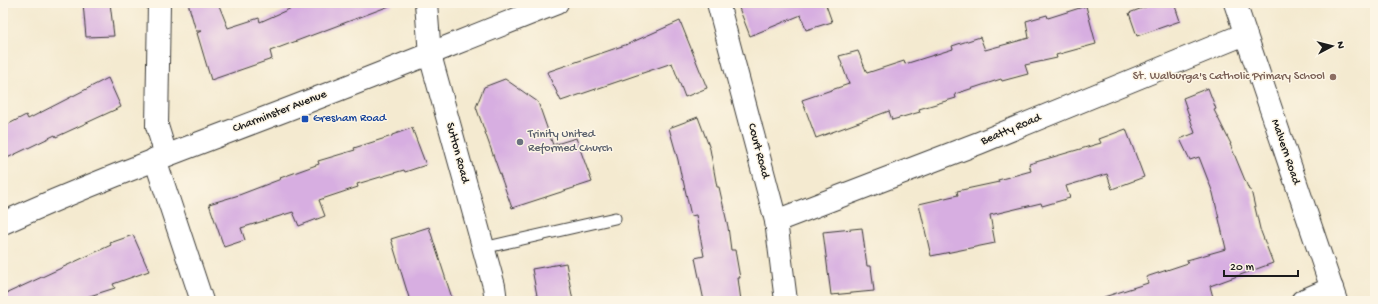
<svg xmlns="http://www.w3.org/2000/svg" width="1378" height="304" font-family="'Gochi Hand',sans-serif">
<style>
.building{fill:#d7aee1}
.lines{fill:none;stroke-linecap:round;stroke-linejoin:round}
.service-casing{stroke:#3c3b37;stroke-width:13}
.minor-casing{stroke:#3c3b37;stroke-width:24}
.tertiary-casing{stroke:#3c3b37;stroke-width:24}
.service{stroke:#fff;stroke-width:11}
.minor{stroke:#fff;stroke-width:22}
.tertiary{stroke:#fff;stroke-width:22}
.education-dot{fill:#8d6e63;stroke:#fcf5e5;stroke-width:1.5}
.transit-dot{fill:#1a4fb4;stroke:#fcf5e5;stroke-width:1.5}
.worship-dot{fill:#6b7280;stroke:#fcf5e5;stroke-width:1.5}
.labels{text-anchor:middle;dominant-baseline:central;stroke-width:3;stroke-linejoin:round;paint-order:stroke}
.education-label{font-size:12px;fill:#785e54;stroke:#fcf5e5;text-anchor:end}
.street-label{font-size:12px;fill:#1c1c1c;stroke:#fcf5e5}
.transit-label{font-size:12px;fill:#164399;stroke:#fcf5e5;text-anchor:start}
.worship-label{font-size:12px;fill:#5b616d;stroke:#fcf5e5;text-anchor:start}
</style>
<rect width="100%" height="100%" fill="#fcf5e5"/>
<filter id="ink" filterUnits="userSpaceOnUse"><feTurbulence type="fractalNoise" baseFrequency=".025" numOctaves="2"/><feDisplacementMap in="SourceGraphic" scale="8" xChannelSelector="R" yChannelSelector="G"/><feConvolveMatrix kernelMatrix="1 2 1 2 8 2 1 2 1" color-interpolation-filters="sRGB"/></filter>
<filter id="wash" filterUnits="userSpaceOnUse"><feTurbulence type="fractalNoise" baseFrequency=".012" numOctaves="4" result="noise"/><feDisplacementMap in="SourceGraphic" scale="16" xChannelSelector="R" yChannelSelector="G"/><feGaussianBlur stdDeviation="0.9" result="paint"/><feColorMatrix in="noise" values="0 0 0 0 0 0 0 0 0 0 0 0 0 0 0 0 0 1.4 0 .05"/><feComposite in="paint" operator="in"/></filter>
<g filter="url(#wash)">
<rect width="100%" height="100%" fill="#f4ead0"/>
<g id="blocks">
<!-- building -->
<g class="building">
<path d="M 83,3 L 110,3 L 114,36 L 86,37 Z"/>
<path d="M 188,3 L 218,3 L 228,28 L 259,18 L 260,22 L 303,3 L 391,3 L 392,5 L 270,51 L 272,59 L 211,80 L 197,33 L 201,31 L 196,31 Z"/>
<path d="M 737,3 L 829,3 L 826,5 L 832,22 L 806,30 L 801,15 L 750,36 Z"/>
<path d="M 1156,3 L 1174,3 L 1180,21 L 1137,36 L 1129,13 Z"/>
<path d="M 1086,6 L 1096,44 L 1056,55 L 1057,58 L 1025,65 L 1028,74 L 1002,81 L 1001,79 L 955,94 L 956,98 L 919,109 L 920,112 L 892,120 L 889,111 L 816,138 L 802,100 L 849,84 L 839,56 L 858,51 L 867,73 L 904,61 L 905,64 L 953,49 L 952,46 L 980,37 L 985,50 L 1029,38 L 1026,21 L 1047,15 L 1048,18 Z"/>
<path d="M 680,21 L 707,88 L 685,97 L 672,63 L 561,101 L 547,72 L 628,44 Z"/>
<path d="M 108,78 L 121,107 L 56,137 L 55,135 L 3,160 L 3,127 L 26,115 L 28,119 Z"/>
<path d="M 505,79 L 538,102 L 553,145 L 576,138 L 592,182 L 512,208 L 476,107 L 484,87 Z"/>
<path d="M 1208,88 L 1216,109 L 1214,110 L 1231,144 L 1230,144 L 1249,190 L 1251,190 L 1260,229 L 1273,263 L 1210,286 L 1214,301 L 1105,301 L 1104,297 L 1148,283 L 1146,277 L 1188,263 L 1187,260 L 1226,249 L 1213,193 L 1199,157 L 1190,160 L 1180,139 L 1195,133 L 1183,98 Z"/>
<path d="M 698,117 L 710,149 L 717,187 L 719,187 L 728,227 L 731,250 L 735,250 L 740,278 L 738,278 L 741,301 L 704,301 L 695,258 L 704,256 L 696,215 L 691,216 L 683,180 L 682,180 L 678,160 L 669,128 Z"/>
<path d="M 412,128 L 426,165 L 405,172 L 404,170 L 357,184 L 358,187 L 319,200 L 325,216 L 299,226 L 293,212 L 241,228 L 245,240 L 224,247 L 209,204 L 239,195 L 281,179 L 280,178 L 319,164 L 318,161 L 355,150 L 354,148 L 392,136 L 392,135 Z"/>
<path d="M 1126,129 L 1144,177 L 1112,189 L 1107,174 L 1066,186 L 1070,198 L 1042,206 L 1041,203 L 990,215 L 995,243 L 931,256 L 919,204 L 958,195 L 957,191 L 999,182 L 998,180 L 1031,171 L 1029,164 L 1101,143 L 1099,139 Z"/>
<path d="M 429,227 L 436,249 L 453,301 L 410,301 L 391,239 Z"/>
<path d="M 862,228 L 867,266 L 871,266 L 874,291 L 831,295 L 823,232 Z"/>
<path d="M 133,235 L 149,271 L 113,284 L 115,288 L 74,301 L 3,301 L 3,295 L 111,245 L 110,243 Z"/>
<path d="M 566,263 L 573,301 L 538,301 L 532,269 Z"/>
</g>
</g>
</g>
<g filter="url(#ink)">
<use href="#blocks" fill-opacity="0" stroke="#3c3b37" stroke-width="1"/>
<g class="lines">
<!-- service casing -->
<g class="service-casing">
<path id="service" d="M 483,248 L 615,218"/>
</g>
<!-- minor casing -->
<g class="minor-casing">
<g id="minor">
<path d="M 159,3 L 157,126 L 166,155"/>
<path d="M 426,3 L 430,55 L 494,286 L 496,301"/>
<path d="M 718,3 L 776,221 L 786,301"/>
<path d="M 155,159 L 202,301"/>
<path d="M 776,221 L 979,143 L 1245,34"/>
<path d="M 1302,301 L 1332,288"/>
</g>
</g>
<!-- tertiary casing -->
<g class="tertiary-casing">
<g id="tertiary">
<path d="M 1235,3 L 1336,301"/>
<path d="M 3,223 C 104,177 209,140 312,100 C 394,69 475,35 557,3"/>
</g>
</g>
<!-- service -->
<use href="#service" class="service"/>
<!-- minor -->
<use href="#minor" class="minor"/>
<!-- tertiary -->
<use href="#tertiary" class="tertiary"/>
</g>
</g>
<!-- markers -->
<circle class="education-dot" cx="1333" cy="77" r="4"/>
<rect class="transit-dot" x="301" y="115" width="8" height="8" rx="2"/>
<circle class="worship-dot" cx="520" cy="142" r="4"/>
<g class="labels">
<!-- education labels -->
<g class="education-label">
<text x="1325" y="77">St. Walburga's Catholic Primary School</text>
</g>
<!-- street labels -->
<g class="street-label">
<text transform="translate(280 112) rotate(-21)">Charminster Avenue</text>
<text transform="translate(1011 130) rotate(-23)">Beatty Road</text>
<text transform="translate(758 151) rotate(75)">Court Road</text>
<text transform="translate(1285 152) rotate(71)">Malvern Road</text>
<text transform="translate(457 153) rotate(75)">Sutton Road</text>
</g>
<!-- transit labels -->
<g class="transit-label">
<text x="313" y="119">Gresham Road</text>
</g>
<!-- worship labels -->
<g class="worship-label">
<text x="528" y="135">Trinity United<tspan x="528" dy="14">Reformed Church</tspan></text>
</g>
</g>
<!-- margin -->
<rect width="1378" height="304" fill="none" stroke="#fcf5e5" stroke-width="16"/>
<!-- north arrow -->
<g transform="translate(1332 46) rotate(83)" stroke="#fcf5e5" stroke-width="3" paint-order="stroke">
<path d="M0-3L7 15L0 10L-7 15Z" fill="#1c1c1c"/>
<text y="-6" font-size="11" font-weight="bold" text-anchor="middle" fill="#1c1c1c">N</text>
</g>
<!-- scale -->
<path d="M1224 270v6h74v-6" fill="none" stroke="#1c1c1c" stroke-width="2"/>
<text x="1230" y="270" font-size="12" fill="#1c1c1c" stroke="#fcf5e5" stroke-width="3" paint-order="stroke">20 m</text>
</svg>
